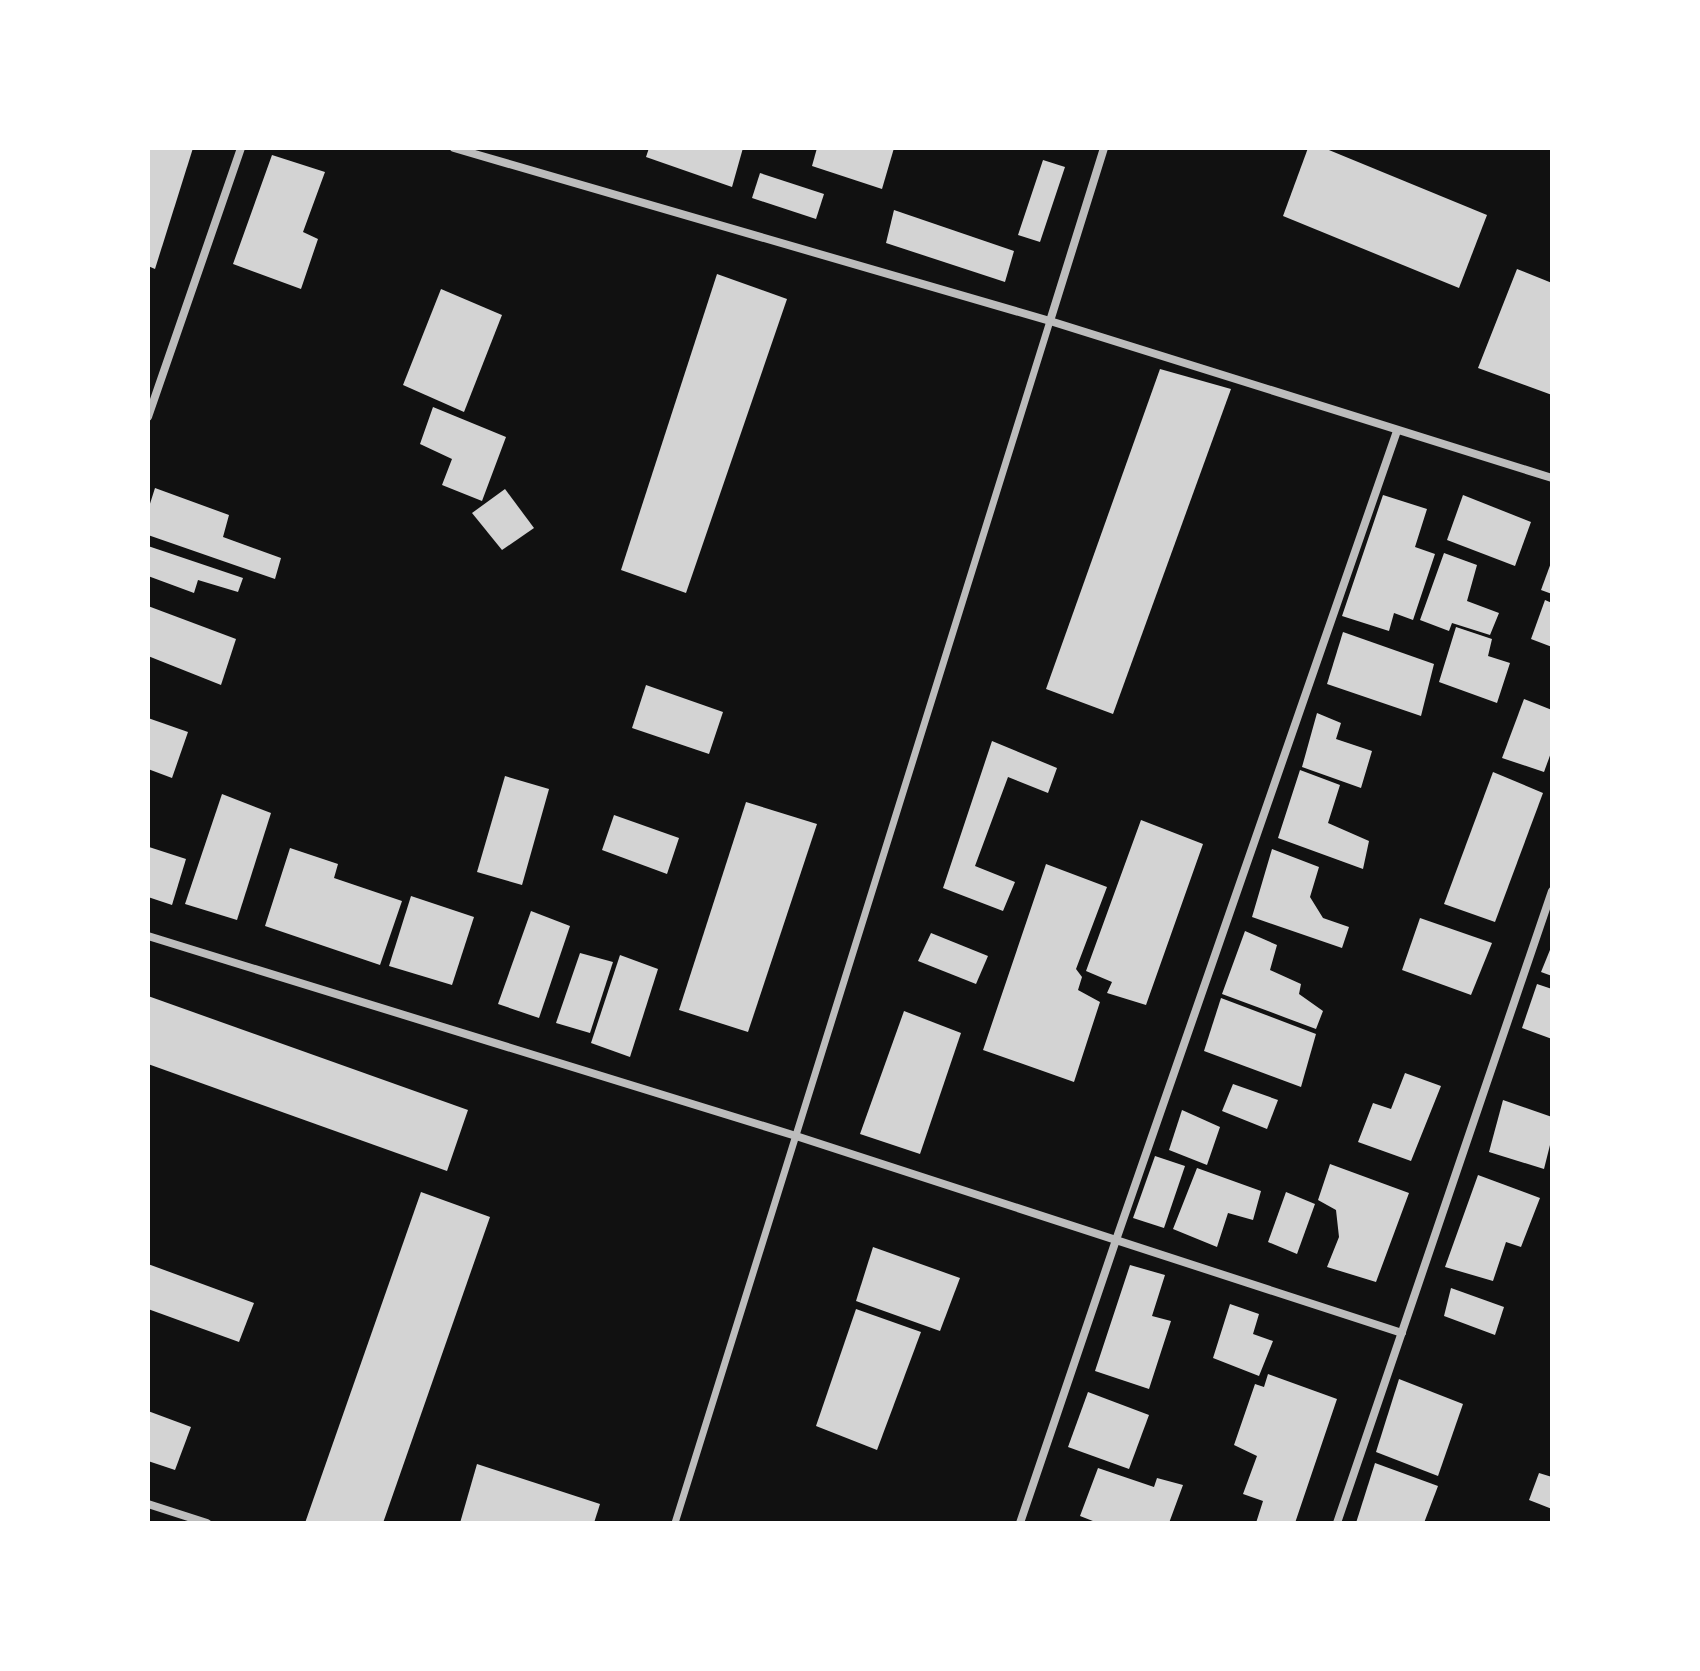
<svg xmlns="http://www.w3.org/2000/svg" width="1700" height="1671" font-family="'Nunito Sans',sans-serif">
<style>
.building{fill:#d3d3d3}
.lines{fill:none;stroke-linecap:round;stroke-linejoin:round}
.pedestrian{stroke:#bcbcbc;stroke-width:7}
.minor{stroke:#bcbcbc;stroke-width:8}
</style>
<rect width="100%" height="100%" fill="#111"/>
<!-- building -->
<g class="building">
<path d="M 148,148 L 193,148 L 155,269 L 148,266 Z"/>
<path d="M 649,148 L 743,148 L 732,187 L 646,157 Z"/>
<path d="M 817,148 L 894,148 L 882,189 L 812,166 Z"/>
<path d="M 1308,148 L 1324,148 L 1487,215 L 1459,288 L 1283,216 Z"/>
<path d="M 272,155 L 325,172 L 303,232 L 318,239 L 301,289 L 233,264 Z"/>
<path d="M 1043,160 L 1065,167 L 1040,242 L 1018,235 Z"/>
<path d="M 760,173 L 824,194 L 816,219 L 752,198 Z"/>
<path d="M 894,210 L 1014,251 L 1005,282 L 886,243 Z"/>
<path d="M 1517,269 L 1552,283 L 1552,395 L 1478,368 Z"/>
<path d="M 717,274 L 787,299 L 686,593 L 621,570 Z"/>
<path d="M 441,289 L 502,315 L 464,412 L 403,385 Z"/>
<path d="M 1160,369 L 1231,389 L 1113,714 L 1046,689 Z"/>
<path d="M 433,407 L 506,437 L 482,501 L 442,485 L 452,459 L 420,444 Z"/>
<path d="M 155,488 L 229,515 L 223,537 L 281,558 L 275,579 L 148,535 L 148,510 Z"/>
<path d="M 505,489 L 534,528 L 502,550 L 472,513 Z"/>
<path d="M 1383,495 L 1427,509 L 1415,547 L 1435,554 L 1413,620 L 1394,613 L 1389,631 L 1342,616 Z"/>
<path d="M 1463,495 L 1531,522 L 1515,566 L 1447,540 Z"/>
<path d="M 148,546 L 243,578 L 238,592 L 198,580 L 194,593 L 148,576 Z"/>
<path d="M 1444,553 L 1477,565 L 1467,601 L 1499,613 L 1490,635 L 1452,623 L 1449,631 L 1420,620 Z"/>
<path d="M 1552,560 L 1552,594 L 1541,590 Z"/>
<path d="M 1545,600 L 1552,603 L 1552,647 L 1531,639 Z"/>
<path d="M 148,606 L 236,639 L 221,685 L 148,656 Z"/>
<path d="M 1456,627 L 1492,639 L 1488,656 L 1510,663 L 1497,703 L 1439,682 Z"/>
<path d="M 1343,632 L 1434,664 L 1421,716 L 1327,684 Z"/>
<path d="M 646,685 L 723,712 L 709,754 L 632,728 Z"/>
<path d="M 1524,699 L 1552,710 L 1552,750 L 1544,772 L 1502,758 Z"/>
<path d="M 1317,713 L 1341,723 L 1336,739 L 1372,751 L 1361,788 L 1302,767 Z"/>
<path d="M 148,718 L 188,732 L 172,778 L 148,769 Z"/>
<path d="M 992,741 L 1057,768 L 1048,793 L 1008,777 L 975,866 L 1015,882 L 1003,911 L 943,888 Z"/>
<path d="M 1300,770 L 1340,785 L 1328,823 L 1369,841 L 1363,869 L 1278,838 Z"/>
<path d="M 1493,772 L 1543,793 L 1495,922 L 1444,904 Z"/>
<path d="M 505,776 L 549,789 L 522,885 L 477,872 Z"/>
<path d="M 222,794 L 271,813 L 237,920 L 185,904 Z"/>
<path d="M 746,802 L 817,824 L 748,1032 L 679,1010 Z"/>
<path d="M 614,815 L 679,838 L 667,874 L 602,850 Z"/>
<path d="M 1141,820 L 1203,844 L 1146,1005 L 1107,993 L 1112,982 L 1086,971 Z"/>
<path d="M 149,847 L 186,859 L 172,905 L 148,897 Z"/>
<path d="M 290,848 L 338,864 L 334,878 L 402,901 L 380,965 L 265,926 Z"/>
<path d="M 1272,849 L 1319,867 L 1310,897 L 1323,918 L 1349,927 L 1342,948 L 1252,917 Z"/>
<path d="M 1046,864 L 1107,887 L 1076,969 L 1082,977 L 1078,990 L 1100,1002 L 1074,1082 L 983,1050 Z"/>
<path d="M 411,896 L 474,917 L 452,985 L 389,966 Z"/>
<path d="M 531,911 L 570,926 L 539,1018 L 498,1004 Z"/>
<path d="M 1420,918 L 1492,943 L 1471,995 L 1402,970 Z"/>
<path d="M 1245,931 L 1277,945 L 1270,970 L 1301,984 L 1299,994 L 1323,1011 L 1316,1029 L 1222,994 Z"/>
<path d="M 931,933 L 988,956 L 976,984 L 918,961 Z"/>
<path d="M 1552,945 L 1552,976 L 1541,972 Z"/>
<path d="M 580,953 L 613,962 L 590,1033 L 556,1023 Z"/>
<path d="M 620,955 L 658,969 L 630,1057 L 591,1043 Z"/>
<path d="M 1537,984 L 1552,989 L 1552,1039 L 1522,1028 Z"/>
<path d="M 148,996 L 468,1110 L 447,1171 L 148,1064 Z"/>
<path d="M 1221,998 L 1316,1034 L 1301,1087 L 1204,1051 Z"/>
<path d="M 904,1011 L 961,1033 L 920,1154 L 860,1134 Z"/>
<path d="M 1405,1073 L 1441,1086 L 1411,1161 L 1358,1142 L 1373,1103 L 1391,1109 Z"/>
<path d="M 1233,1084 L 1278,1100 L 1267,1129 L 1222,1111 Z"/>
<path d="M 1503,1100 L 1552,1117 L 1552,1137 L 1544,1169 L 1489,1152 Z"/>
<path d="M 1182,1110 L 1220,1127 L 1207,1165 L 1169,1150 Z"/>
<path d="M 1155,1156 L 1185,1166 L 1164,1228 L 1133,1218 Z"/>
<path d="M 1330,1164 L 1409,1193 L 1376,1282 L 1327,1267 L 1339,1237 L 1336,1210 L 1318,1200 Z"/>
<path d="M 1197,1168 L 1261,1191 L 1253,1220 L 1228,1213 L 1217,1247 L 1173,1229 Z"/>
<path d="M 1478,1175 L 1540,1198 L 1521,1247 L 1506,1242 L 1493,1281 L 1445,1267 Z"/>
<path d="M 421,1192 L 490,1217 L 383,1523 L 305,1523 Z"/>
<path d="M 1286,1192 L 1315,1204 L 1297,1254 L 1268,1242 Z"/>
<path d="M 873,1247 L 960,1278 L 940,1331 L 856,1301 Z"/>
<path d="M 148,1264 L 254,1303 L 239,1342 L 148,1309 Z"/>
<path d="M 1130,1265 L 1165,1275 L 1152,1316 L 1171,1321 L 1149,1389 L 1095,1371 Z"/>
<path d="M 1451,1288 L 1504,1307 L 1495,1335 L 1444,1316 Z"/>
<path d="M 1230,1304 L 1259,1314 L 1253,1334 L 1273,1341 L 1259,1376 L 1213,1358 Z"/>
<path d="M 856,1309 L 921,1332 L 877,1450 L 816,1426 Z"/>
<path d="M 1268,1374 L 1337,1399 L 1295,1523 L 1256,1523 L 1263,1501 L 1243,1494 L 1257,1456 L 1234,1445 L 1255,1384 L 1264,1387 Z"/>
<path d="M 1399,1379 L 1463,1404 L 1438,1476 L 1376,1452 Z"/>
<path d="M 1088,1392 L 1149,1415 L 1129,1469 L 1068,1447 Z"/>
<path d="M 148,1411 L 191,1427 L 175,1470 L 148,1461 Z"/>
<path d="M 1375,1463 L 1438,1486 L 1424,1523 L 1356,1523 Z"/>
<path d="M 477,1464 L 600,1504 L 594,1523 L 460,1523 Z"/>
<path d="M 1098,1468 L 1154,1487 L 1157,1478 L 1183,1485 L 1169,1523 L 1098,1523 L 1080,1516 Z"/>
<path d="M 1539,1473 L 1552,1477 L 1552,1509 L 1529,1500 Z"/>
</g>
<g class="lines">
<!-- pedestrian -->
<path class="pedestrian" d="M 675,1523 L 1050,321"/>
<!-- minor -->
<g class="minor">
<path d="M 454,148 L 1050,321 L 1552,478"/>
<path d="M 1050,321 L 1104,148"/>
<path d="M 148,417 L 241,148"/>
<path d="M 148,936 L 796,1136 L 1402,1333"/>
<path d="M 148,1504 L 207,1523"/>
<path d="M 1020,1523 L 1116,1240 L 1397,431"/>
<path d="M 1337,1523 L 1552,891"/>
</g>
</g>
<!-- border -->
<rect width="1700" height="1671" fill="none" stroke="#ffffff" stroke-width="300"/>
</svg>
